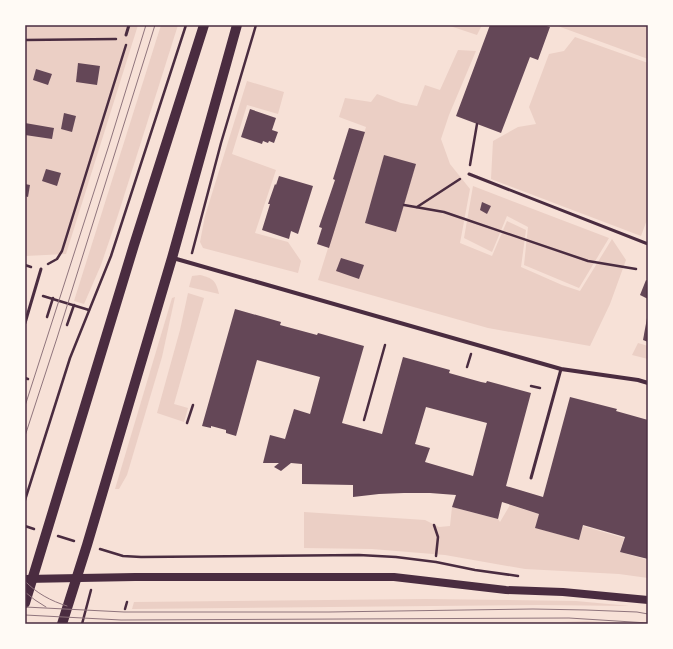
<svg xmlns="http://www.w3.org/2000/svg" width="673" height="649" font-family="'Open Sans',sans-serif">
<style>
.green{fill:#ebcfc5}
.building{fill:#644757;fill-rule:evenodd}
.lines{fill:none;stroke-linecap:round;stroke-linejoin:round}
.path{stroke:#4a2c40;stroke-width:2.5}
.service{stroke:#4a2c40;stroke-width:3}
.minor{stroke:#4a2c40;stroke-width:4}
.secondary{stroke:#4a2c40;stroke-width:8}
.primary{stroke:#4a2c40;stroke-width:10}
.tram{stroke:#8f747c;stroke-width:1}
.neatline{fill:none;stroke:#4a2c40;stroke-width:1.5}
</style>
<rect width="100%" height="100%" fill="#f7e1d7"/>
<!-- green -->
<g class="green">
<path d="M 25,25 L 138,25 L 66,254 L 25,256 Z"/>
<path d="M 161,25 L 178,25 L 118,215 L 101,265 L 84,304 L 74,301 Z"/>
<path d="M 447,25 L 482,25 L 477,35 Z"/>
<path d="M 555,25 L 648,25 L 648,59 Z"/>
<path d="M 575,37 L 648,63 L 648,217 L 641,236 L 491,179 L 493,141 L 518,127 L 536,124 L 529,107 L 549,54 L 564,51 Z"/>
<path d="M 458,50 L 476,51 L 449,115 L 441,139 L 450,164 L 470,189 L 460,243 L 492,256 L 507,221 L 526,230 L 521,267 L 562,285 L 580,291 L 612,239 L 626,260 L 610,304 L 590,346 L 488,328 L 318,280 L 366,127 L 339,117 L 345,98 L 371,102 L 377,94 L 401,103 L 417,106 L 425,85 L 440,90 Z"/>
<path d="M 247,81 L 284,92 L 278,114 L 247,105 L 232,154 L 276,170 L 255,233 L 288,242 L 301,261 L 298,273 L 203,248 L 200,242 L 205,216 Z"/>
<path d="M 473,186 L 609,238 L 579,288 L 524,265 L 528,227 L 507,216 L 492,252 L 464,238 Z"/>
<path d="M 200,275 C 213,278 216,281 219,294 L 189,287 L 192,276 Z"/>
<path d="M 188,293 L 204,298 L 174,404 L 188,408 L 184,422 L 157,413 L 180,330 Z"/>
<path d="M 175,297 L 162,357 L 127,475 L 119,489 L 115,489 L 172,298 Z"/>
<path d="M 638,343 L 648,346 L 648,359 L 632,355 Z"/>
<path d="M 510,505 L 539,514 L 536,528 L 579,540 L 583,526 L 624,538 L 620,552 L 648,560 L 648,578 L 619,574 L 525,569 L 445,555 L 372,549 L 304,548 L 304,512 L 425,520 L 439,527 L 450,526 L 452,507 L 498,519 L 500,522 Z"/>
<path d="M 426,599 L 576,601 L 630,606 L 539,605 L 132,609 L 134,602 Z"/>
<path d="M 587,621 L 637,624 L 226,624 L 561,622 Z"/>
</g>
<!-- building -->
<g class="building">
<path d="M 490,25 L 539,25 L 541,26 L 542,25 L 543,25 L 550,27 L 538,60 L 530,57 L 501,133 L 456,116 Z"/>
<path d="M 78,63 L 100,66 L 97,85 L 76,82 Z"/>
<path d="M 36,69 L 52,74 L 48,85 L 33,80 Z"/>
<path d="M 250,109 L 276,118 L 272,130 L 278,132 L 274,143 L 269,141 L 268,143 L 263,141 L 262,144 L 241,137 Z"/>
<path d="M 64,113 L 76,116 L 72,132 L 61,129 Z"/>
<path d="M 25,123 L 54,128 L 52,139 L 25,135 Z"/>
<path d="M 349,128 L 365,132 L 329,248 L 317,244 L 322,228 L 319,227 L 335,180 L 333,179 Z"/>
<path d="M 384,155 L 416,164 L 396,232 L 365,223 Z"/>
<path d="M 46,169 L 61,173 L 57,186 L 42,181 Z"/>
<path d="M 279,176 L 313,186 L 298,234 L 291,231 L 289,239 L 262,230 L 270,204 L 268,204 L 275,184 L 276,185 Z"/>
<path d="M 25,184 L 30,185 L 28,197 L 25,196 Z"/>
<path d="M 482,202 L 491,206 L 487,214 L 480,210 Z"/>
<path d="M 341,258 L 364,265 L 359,279 L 336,271 Z"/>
<path d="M 646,280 L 648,281 L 648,299 L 640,295 Z"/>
<path d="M 235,309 L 281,322 L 280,325 L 317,335 L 318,333 L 364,346 L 342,423 L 382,434 L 403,357 L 450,370 L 449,373 L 481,382 L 486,383 L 487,381 L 531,393 L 506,486 L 543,497 L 570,397 L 617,409 L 616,411 L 648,420 L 648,559 L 620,552 L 625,537 L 583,525 L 579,540 L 535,528 L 539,514 L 502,502 L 498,519 L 452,507 L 456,495 L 430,493 L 404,493 L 379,494 L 353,497 L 353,485 L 302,484 L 302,464 L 291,463 L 281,471 L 274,467 L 279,463 L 263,463 L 270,435 L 285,439 L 294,409 L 310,414 L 320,377 L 257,360 L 236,436 L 226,433 L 226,430 L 211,426 L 211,428 L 202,426 ZM 426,407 L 487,423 L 473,476 L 425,462 L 430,448 L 415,444 Z"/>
<path d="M 647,318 L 648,318 L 648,342 L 643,340 Z"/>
</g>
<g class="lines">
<!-- path -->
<g class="path">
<path d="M 25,40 L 116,39"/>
<path d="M 470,165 L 477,124"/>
<path d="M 404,205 L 444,212 L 588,261 L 636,269"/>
<path d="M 417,207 L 460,179"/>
<path d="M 192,253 L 221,143 L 256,25"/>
<path d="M 48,264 L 57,259 L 62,251 L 126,45"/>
<path d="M 25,265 L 31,267"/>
<path d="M 43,296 L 89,310"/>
<path d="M 47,317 L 53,298"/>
<path d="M 67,325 L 74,305"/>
<path d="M 467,367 L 471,354"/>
<path d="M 25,378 L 28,379"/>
<path d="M 531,386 L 540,388"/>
<path d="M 364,420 L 385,345"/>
<path d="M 187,423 L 193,405"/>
<path d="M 25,500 L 70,358 L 111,256 L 186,25"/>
<path d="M 434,525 L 438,537 L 436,556"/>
<path d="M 25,526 L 34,529"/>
<path d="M 58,536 L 74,541"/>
<path d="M 100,549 L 123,556 L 141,557 L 359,555 L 396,557 L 436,562 L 475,570 L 518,576"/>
<path d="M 125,609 L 127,602"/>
<path d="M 82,624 L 91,590"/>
</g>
<!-- service -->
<g class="service">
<path d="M 126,35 L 129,25"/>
<path d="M 469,174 L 648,244"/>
<path d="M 25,323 L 41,269"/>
<path d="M 531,478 L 561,369"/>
</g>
<!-- minor -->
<path class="minor" d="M 173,258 L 561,369 L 638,380 L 648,383"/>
<!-- secondary -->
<path class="secondary" d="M 25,579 L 135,577 L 394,577 L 506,590 L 563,592 L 648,600"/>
<!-- primary -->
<g class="primary">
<path d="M 25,603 L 134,245 L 204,25"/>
<path d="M 62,624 L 87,545 L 172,258 L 237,25"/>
</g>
<!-- tram -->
<g class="tram">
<path d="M 25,406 L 109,145 L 146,25"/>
<path d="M 25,436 L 57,338 L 155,25"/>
<path d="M 25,581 C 36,593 51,601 67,606"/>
<path d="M 25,592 L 35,600 L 46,607"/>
<path d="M 25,607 L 124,612 L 329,612 L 533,609 L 586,610 L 637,612 L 648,614"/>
<path d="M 25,615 L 121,620 L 569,618 L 648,623"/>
</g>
</g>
<!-- border -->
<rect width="673" height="649" fill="none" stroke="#fffaf5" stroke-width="52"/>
<rect x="26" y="26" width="621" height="597" class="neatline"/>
</svg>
